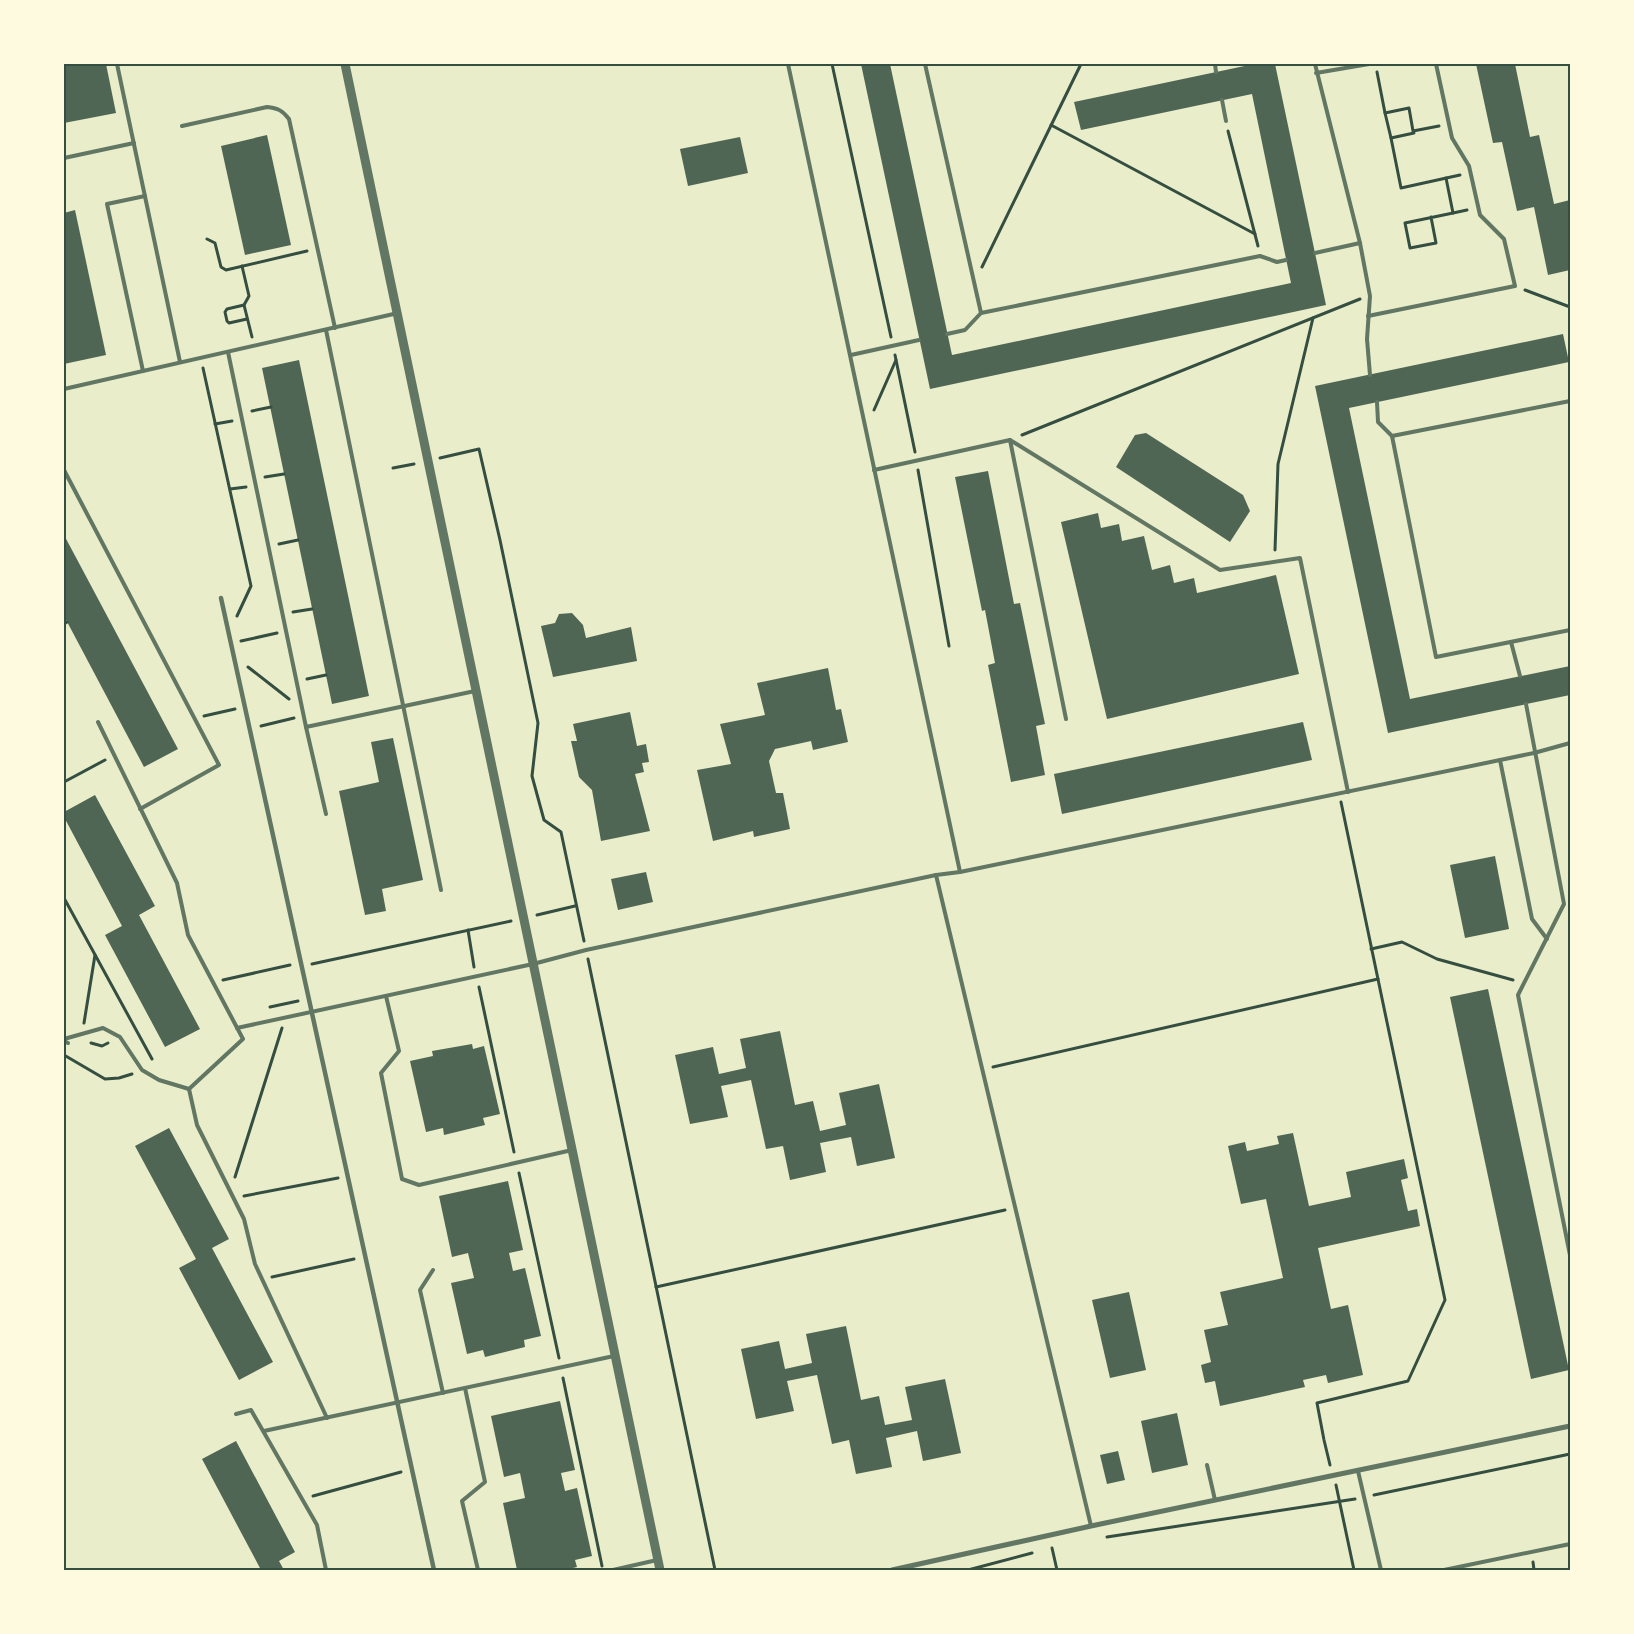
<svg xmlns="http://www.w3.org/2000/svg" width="1634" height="1634" font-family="Literata,serif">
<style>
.building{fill:#4f6655}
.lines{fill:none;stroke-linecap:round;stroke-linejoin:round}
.path{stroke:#344e41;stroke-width:3}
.service{stroke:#617663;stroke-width:4}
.pedestrian{stroke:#617663;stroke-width:4.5}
.minor{stroke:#617663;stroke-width:5}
.tertiary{stroke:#617663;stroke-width:9}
.neatline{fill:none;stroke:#344e41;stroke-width:2}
</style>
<rect width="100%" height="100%" fill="#e9edc9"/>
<!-- building -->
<g class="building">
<path d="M 64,64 L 106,64 L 116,113 L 64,123 Z"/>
<path d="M 861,64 L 890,64 L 952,355 L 1291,283 L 1252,94 L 1081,130 L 1074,102 L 1254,64 L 1275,64 L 1326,305 L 930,389 Z"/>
<path d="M 1476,64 L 1515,64 L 1530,137 L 1539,135 L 1554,204 L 1570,200 L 1570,270 L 1548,275 L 1534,207 L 1517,211 L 1502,142 L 1493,143 Z"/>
<path d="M 267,135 L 291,245 L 245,255 L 221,146 Z"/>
<path d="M 740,137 L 748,173 L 688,186 L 680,149 Z"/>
<path d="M 75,210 L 106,355 L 64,364 L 64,213 Z"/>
<path d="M 1563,334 L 1569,362 L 1349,408 L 1410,699 L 1570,666 L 1570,695 L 1388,733 L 1315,386 Z"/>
<path d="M 299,360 L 369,696 L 332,704 L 262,368 Z"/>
<path d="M 1146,433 L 1243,495 L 1250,511 L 1230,542 L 1116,467 L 1135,435 Z"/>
<path d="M 988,471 L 1014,604 L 1020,603 L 1045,724 L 1036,726 L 1045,775 L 1011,782 L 988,665 L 995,663 L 985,610 L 982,611 L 955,477 Z"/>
<path d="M 1098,513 L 1101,528 L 1119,524 L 1122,541 L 1144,536 L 1152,570 L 1170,565 L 1174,583 L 1194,578 L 1197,593 L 1276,575 L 1299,674 L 1107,719 L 1061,522 Z"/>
<path d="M 64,535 L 178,749 L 144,767 L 64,616 Z"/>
<path d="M 572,613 L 583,625 L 586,638 L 631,627 L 637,661 L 553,677 L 541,626 L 555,623 L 559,614 Z"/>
<path d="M 828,668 L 836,710 L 841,709 L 848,742 L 813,750 L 811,741 L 775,749 L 769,761 L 776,793 L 783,793 L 790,829 L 754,837 L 753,831 L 713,841 L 697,770 L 731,764 L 720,724 L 765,715 L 757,683 Z"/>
<path d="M 630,712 L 637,746 L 646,744 L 649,762 L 642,763 L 644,772 L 635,774 L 650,831 L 601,841 L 592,790 L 579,777 L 571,741 L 577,741 L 573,724 Z"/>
<path d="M 1303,722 L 1312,760 L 1062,814 L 1054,774 Z"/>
<path d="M 393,738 L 423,880 L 382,889 L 386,911 L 365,915 L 339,791 L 379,782 L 371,742 Z"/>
<path d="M 95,795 L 155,906 L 139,915 L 200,1029 L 165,1047 L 105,935 L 122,926 L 64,817 L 64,812 Z"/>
<path d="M 1495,856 L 1509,929 L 1465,938 L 1450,865 Z"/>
<path d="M 646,872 L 653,902 L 618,910 L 611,879 Z"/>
<path d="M 1488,989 L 1569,1370 L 1531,1379 L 1450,997 Z"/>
<path d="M 780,1031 L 795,1105 L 813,1101 L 820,1131 L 846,1125 L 839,1093 L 879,1084 L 895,1158 L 857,1166 L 851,1137 L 820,1143 L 826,1172 L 790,1180 L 783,1146 L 766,1149 L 751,1080 L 721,1086 L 728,1117 L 690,1124 L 675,1055 L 713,1047 L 719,1074 L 746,1068 L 740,1039 Z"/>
<path d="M 472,1044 L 473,1049 L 484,1046 L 500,1114 L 483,1118 L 485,1125 L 444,1135 L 443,1128 L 426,1132 L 410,1061 L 433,1056 L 432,1051 Z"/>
<path d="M 169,1128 L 229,1239 L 212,1248 L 273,1362 L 239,1380 L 179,1268 L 196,1259 L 135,1146 Z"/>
<path d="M 1293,1133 L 1309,1206 L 1351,1197 L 1346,1172 L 1404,1159 L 1408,1178 L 1401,1180 L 1408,1211 L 1417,1209 L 1420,1226 L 1318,1248 L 1331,1309 L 1348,1305 L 1363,1375 L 1328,1383 L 1326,1375 L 1303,1380 L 1305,1387 L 1220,1406 L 1215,1381 L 1205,1383 L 1201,1365 L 1211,1362 L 1204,1330 L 1228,1325 L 1220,1292 L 1283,1278 L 1266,1199 L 1241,1204 L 1228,1146 L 1245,1142 L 1247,1151 L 1279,1144 L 1277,1136 Z"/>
<path d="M 508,1181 L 523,1250 L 509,1253 L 513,1271 L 525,1268 L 541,1336 L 524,1340 L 525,1347 L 485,1357 L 483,1350 L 467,1354 L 451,1283 L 474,1278 L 468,1253 L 452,1257 L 439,1196 Z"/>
<path d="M 1129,1292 L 1146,1370 L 1110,1378 L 1092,1300 Z"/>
<path d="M 846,1326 L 861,1400 L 879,1396 L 885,1425 L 912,1420 L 905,1387 L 945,1379 L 961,1453 L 923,1461 L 917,1431 L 886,1438 L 892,1467 L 856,1474 L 849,1440 L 832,1444 L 817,1375 L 787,1381 L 794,1411 L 756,1419 L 741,1349 L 779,1341 L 785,1369 L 812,1363 L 806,1334 Z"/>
<path d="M 560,1401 L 575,1470 L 561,1473 L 565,1491 L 577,1488 L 592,1556 L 575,1560 L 577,1567 L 565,1570 L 517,1570 L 503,1503 L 525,1498 L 520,1473 L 504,1477 L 491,1416 Z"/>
<path d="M 1177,1413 L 1188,1465 L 1152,1473 L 1141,1421 Z"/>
<path d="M 236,1441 L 295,1552 L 279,1561 L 284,1570 L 261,1570 L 202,1459 Z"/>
<path d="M 1118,1451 L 1125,1480 L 1107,1484 L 1100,1455 Z"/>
</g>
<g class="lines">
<!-- path -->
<g class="path">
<path d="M 832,64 L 891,337"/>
<path d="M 1377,72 L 1385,113"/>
<path d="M 1051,125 L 1255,234"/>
<path d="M 1228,131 L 1258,246"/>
<path d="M 1413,131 L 1414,133 L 1391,138 L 1385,113 L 1409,108 L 1413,131 L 1439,126"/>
<path d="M 1391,138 L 1401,188 L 1460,175"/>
<path d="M 1446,178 L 1453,213 L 1467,210"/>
<path d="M 1431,217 L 1436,243 L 1410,248 L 1405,223 L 1453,213"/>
<path d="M 207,239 L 215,243 L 221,267 L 226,270 L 307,251"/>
<path d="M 242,266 L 249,296 L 244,305 L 252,337"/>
<path d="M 982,267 L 1081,64"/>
<path d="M 1525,290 L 1570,307"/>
<path d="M 244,305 L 227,309 L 225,312 L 227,321 L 229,323 L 247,319"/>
<path d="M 895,355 L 915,452"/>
<path d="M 203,368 L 251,586 L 237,616"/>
<path d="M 874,410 L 896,360"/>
<path d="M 252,411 L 271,407"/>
<path d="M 215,424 L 232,421"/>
<path d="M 1022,435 L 1360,299"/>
<path d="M 440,458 L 479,449 L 500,540 L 538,723 L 532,776 L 544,820 L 561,832 L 584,941"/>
<path d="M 393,468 L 414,464"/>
<path d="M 918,470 L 949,646"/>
<path d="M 265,477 L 284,474"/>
<path d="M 230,489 L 246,487"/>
<path d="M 279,544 L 298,540"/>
<path d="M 1275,550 L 1278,464 L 1313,318"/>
<path d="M 293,612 L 312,609"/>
<path d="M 64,624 L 67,622"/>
<path d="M 241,641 L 277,633"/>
<path d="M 248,667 L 289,699"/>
<path d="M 307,679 L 326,675"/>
<path d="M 204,716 L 235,709"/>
<path d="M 261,726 L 294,718"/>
<path d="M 64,782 L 105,760"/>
<path d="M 64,898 L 152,1059"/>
<path d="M 537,915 L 575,906"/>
<path d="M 468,930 L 474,967"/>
<path d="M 1371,949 L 1402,942 L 1437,959 L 1513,980"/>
<path d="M 588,959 L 715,1570"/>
<path d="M 312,964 L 511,921"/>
<path d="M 223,980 L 290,965"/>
<path d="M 479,987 L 514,1152"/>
<path d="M 270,1007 L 298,1001"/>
<path d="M 84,1023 L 95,955"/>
<path d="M 91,1043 L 102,1046 L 108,1043"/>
<path d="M 64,1055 L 105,1079 L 119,1078 L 132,1074"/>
<path d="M 993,1067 L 1378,979"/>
<path d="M 519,1173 L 559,1358"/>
<path d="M 235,1177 L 282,1028"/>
<path d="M 244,1196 L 338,1178"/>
<path d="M 272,1277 L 354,1259"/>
<path d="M 656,1287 L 1005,1210"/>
<path d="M 563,1378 L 602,1566"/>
<path d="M 1330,1465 L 1324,1440 L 1317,1403 L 1408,1381 L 1445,1300 L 1341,802"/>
<path d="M 1336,1485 L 1354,1570"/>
<path d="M 1374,1495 L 1570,1454"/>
<path d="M 313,1496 L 401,1472"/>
<path d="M 1107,1537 L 1355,1499"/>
<path d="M 1052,1548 L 1057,1570"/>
<path d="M 1533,1562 L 1534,1570"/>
<path d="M 968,1570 L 1032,1553"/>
</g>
<!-- service -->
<g class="service">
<path d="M 117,64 L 180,362"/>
<path d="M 788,64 L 960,872"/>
<path d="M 925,64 L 981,313 L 1260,256 L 1277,262 L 1286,260"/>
<path d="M 1215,64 L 1216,72"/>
<path d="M 1315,64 L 1360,243 L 1370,296 L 1367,339 L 1370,375"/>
<path d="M 1316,73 L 1369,64"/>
<path d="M 1222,100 L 1226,121"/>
<path d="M 182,126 L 267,107 C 278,108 283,111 289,119 L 335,328"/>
<path d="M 64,158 L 134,143"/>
<path d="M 1315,253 L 1360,243"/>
<path d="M 1368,316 L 1515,286 L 1504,239 L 1480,215 L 1469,166 L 1452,138 L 1436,64"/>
<path d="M 326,330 L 441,890"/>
<path d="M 947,334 L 965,330 L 981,313"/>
<path d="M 228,352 L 306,727 L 475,691"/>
<path d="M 851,355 L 919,340"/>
<path d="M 143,371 L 107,204 L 145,196"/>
<path d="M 64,389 L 398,313"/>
<path d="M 1377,402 L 1378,422 L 1392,436 L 1436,657 L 1570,630"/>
<path d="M 1392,436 L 1570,401"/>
<path d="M 1010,440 L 1066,719"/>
<path d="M 64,470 L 219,765 L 140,809"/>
<path d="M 874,470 L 1010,440 L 1220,570 L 1300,558 L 1348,792"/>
<path d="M 1511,642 L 1520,676"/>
<path d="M 1526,704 L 1564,904 L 1518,995 L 1570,1255"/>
<path d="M 98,722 L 177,883 L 188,935 L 243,1039 L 189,1089"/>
<path d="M 306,727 L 326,814"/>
<path d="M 1500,760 L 1532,919 L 1547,939"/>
<path d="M 936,875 L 1091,1526"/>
<path d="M 386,996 L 399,1051 L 381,1073 L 402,1179 L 419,1185 L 572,1150"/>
<path d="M 237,1028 L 533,964 L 586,950 L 936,875 L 960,872 L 1534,753 L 1570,743"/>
<path d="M 64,1039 L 103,1028 L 120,1037 L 142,1070 L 159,1080 L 189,1089"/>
<path d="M 64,1041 L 68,1043"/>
<path d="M 189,1089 L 197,1125 L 244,1219 L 255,1264 L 327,1418"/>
<path d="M 433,1270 L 420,1290 L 443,1393"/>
<path d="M 465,1388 L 485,1482 L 462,1501 L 478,1570"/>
<path d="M 236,1414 L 251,1410 L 317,1525 L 326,1570"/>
<path d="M 264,1431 L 614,1356"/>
<path d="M 1207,1465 L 1215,1500"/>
<path d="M 1358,1471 L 1381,1570"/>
<path d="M 613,1570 L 657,1560"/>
<path d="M 1444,1570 L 1570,1544"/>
</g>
<!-- pedestrian -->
<path class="pedestrian" d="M 221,598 L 434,1570"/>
<!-- minor -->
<path class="minor" d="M 892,1570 L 1091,1526 L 1570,1426"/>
<!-- tertiary -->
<path class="tertiary" d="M 345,64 L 660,1570"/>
</g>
<!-- border -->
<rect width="1634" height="1634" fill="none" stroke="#fefae0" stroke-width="130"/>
<rect x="65" y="65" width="1504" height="1504" class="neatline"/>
</svg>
